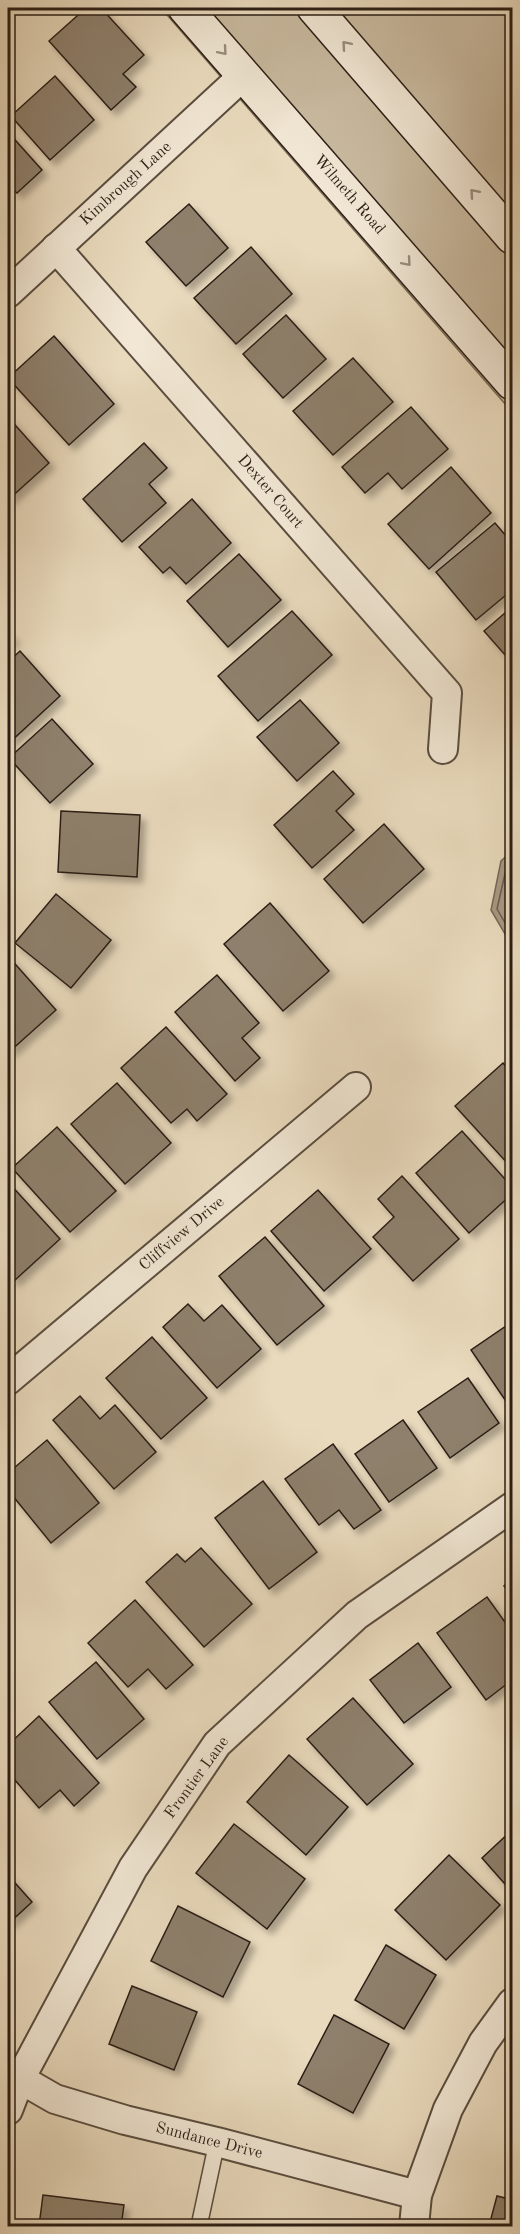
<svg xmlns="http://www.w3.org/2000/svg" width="520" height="2234" font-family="'Old Standard TT',serif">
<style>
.green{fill:#c9baa0;stroke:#7a6c5a;stroke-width:1.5}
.water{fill:#a89a84;stroke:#766858;stroke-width:1.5}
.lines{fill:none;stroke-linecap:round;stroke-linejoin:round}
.shore{stroke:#6a5c4c;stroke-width:1.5}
.building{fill:#8e806c;stroke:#2b1e15;stroke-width:1.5;filter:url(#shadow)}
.lane-casing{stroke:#5a4d3f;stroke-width:18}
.street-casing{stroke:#5a4d3f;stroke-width:32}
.secondary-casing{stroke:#2b1e15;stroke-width:36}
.lane{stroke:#f1e7d4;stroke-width:15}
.street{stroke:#f1e7d4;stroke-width:28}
.secondary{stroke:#f1e7d4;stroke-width:33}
.oneway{stroke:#988d7e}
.labels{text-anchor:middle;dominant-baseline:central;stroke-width:6;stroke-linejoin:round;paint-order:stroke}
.street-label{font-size:16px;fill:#2b1e15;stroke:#f1e7d4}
</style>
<defs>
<filter id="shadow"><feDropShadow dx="5.5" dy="5.5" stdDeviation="3" flood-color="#0004"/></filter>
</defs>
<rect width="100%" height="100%" fill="#e9dabd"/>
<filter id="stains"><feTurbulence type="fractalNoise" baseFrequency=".00333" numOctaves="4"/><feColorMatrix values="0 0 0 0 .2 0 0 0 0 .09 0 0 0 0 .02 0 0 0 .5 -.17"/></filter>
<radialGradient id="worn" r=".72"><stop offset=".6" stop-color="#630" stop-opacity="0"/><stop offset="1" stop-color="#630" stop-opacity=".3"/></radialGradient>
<!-- green -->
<path class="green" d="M 161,8 L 512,8 L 512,412 Z"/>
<!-- water -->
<path class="water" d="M 512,851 L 512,946 L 491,910 L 501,861 Z"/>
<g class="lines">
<!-- shore -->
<path class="shore" d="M 512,859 L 507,865 L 497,909 L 512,935"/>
</g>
<!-- building -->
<g class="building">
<path d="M 86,8 L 101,8 L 144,55 L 123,74 L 136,87 L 111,110 L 49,41 Z"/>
<path d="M 55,76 L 94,120 L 50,160 L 11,116 Z"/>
<path d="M 8,132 L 42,170 L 17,193 L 8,185 Z"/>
<path d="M 189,204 L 228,248 L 186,286 L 146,242 Z"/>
<path d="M 251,247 L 292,294 L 236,344 L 194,298 Z"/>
<path d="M 286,315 L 326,359 L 283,398 L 243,354 Z"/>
<path d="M 54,336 L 114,404 L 69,445 L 8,378 Z"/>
<path d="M 353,358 L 393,402 L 333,455 L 293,411 Z"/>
<path d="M 411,407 L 448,449 L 402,489 L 388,473 L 365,493 L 342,467 Z"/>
<path d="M 8,417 L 49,463 L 8,500 Z"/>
<path d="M 144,443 L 167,468 L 149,484 L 166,503 L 122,542 L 83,499 Z"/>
<path d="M 451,467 L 491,513 L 429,569 L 388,524 Z"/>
<path d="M 192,499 L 231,543 L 186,584 L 170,567 L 163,573 L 139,547 Z"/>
<path d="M 495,523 L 512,543 L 512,590 L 476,620 L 436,572 Z"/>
<path d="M 239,554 L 281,600 L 228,647 L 187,601 Z"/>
<path d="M 512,607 L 512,651 L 506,656 L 484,631 Z"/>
<path d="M 292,611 L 332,655 L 258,721 L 218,676 Z"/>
<path d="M 8,632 L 14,639 L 8,644 Z"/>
<path d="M 20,651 L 60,696 L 8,744 L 8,662 Z"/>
<path d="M 300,700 L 339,743 L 297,781 L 257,737 Z"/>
<path d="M 52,719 L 93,764 L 50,803 L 9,758 Z"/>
<path d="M 333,771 L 354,794 L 336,811 L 354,830 L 312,868 L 274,825 Z"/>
<path d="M 61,811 L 140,815 L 137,877 L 58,872 Z"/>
<path d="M 384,824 L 424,869 L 363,923 L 324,879 Z"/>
<path d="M 56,894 L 111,940 L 71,988 L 15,943 Z"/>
<path d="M 270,903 L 329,971 L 283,1011 L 224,944 Z"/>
<path d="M 8,956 L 56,1010 L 9,1052 L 8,1050 Z"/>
<path d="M 217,975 L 259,1023 L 242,1038 L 260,1058 L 235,1081 L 175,1012 Z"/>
<path d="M 166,1027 L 227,1094 L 197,1121 L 187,1109 L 171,1123 L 121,1068 Z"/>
<path d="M 503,1063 L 512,1074 L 512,1162 L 509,1165 L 455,1106 Z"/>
<path d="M 117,1083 L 171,1143 L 125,1184 L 71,1124 Z"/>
<path d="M 57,1127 L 116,1191 L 70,1232 L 12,1168 Z"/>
<path d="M 462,1131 L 512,1187 L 512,1194 L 469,1233 L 416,1173 Z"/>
<path d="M 402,1176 L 459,1239 L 413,1281 L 373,1237 L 394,1217 L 378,1199 Z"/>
<path d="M 9,1183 L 60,1239 L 14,1281 L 8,1274 L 8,1185 Z"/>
<path d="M 318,1190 L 371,1249 L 324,1291 L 271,1231 Z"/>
<path d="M 265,1237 L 324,1306 L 277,1345 L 219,1276 Z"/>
<path d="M 188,1304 L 204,1321 L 222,1305 L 261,1349 L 217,1388 L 163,1327 Z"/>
<path d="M 512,1322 L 512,1410 L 471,1350 Z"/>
<path d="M 152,1337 L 207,1398 L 161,1439 L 106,1378 Z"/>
<path d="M 468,1378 L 499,1423 L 450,1458 L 418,1412 Z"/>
<path d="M 80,1396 L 100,1419 L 115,1405 L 156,1452 L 114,1489 L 53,1420 Z"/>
<path d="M 403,1420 L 437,1468 L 389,1502 L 355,1454 Z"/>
<path d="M 47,1440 L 99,1503 L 51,1543 L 8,1490 L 8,1473 Z"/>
<path d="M 333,1444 L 381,1510 L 354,1529 L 339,1510 L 319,1525 L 285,1479 Z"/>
<path d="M 263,1481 L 317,1552 L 269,1589 L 215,1518 Z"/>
<path d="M 201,1548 L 252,1604 L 204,1647 L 146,1582 L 177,1554 L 185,1562 Z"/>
<path d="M 512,1579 L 512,1598 L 504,1586 Z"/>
<path d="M 487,1597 L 512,1632 L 512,1680 L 486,1700 L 437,1633 Z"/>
<path d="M 135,1600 L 193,1665 L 166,1689 L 148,1669 L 128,1687 L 88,1643 Z"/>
<path d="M 418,1643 L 451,1687 L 404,1723 L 370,1680 Z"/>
<path d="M 96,1662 L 144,1719 L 97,1759 L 49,1702 Z"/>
<path d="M 353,1698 L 413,1764 L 367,1805 L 307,1739 Z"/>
<path d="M 39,1716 L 99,1783 L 74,1806 L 60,1790 L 39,1808 L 8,1772 L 8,1745 Z"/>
<path d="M 289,1755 L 348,1807 L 306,1855 L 247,1802 Z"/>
<path d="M 234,1824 L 305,1879 L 267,1929 L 196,1873 Z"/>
<path d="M 512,1830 L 512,1892 L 482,1858 Z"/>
<path d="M 449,1855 L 500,1905 L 446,1960 L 395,1910 Z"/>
<path d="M 8,1875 L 32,1902 L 8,1924 Z"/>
<path d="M 178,1906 L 250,1942 L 223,1997 L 151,1961 Z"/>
<path d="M 386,1945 L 436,1975 L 404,2029 L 355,2000 Z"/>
<path d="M 132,1986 L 197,2012 L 174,2070 L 109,2044 Z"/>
<path d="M 334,2015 L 389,2044 L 353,2113 L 298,2084 Z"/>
<path d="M 512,2187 L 512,2226 L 489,2226 L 497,2196 L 509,2199 Z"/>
<path d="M 43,2195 L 124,2205 L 121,2226 L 39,2226 Z"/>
</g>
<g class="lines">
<!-- lane casing -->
<g class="lane-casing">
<path id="lane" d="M 199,2226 L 217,2142"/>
</g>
<!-- street casing -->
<g class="street-casing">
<g id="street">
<path d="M 56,248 L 447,693 L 443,749"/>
<path d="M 8,293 L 244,75"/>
<path d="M 8,1380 L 356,1087"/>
<path d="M 8,2072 L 55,2099 L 125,2120 L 217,2142 L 417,2195"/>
<path d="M 8,2110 L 20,2079 L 133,1868 L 217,1744 L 357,1615 L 512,1507"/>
<path d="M 414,2226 L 417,2195 L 448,2109 L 483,2043 L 512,2003"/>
</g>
</g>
<!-- secondary casing -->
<g class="secondary-casing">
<g id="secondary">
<path d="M 185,8 L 512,383"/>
<path d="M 314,8 L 512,237"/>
</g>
</g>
<!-- lane -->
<use href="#lane" class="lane"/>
<!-- street -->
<use href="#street" class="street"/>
<!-- secondary -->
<use href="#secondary" class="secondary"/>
</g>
<!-- one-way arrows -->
<defs><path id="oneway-chevron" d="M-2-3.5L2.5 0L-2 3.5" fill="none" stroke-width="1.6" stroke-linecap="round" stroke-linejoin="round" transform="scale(1.5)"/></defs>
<g class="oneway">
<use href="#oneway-chevron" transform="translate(346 45) rotate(-131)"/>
<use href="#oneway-chevron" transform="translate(223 51) rotate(49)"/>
<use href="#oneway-chevron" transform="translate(474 193) rotate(-131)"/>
<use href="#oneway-chevron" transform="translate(407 262) rotate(49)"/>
</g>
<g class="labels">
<!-- street labels -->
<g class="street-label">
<text transform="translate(126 184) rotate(-42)">Kimbrough Lane</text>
<text transform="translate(349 195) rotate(49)">Wilmeth Road</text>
<text transform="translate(270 492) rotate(49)">Dexter Court</text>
<text transform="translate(182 1234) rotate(-40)">Cliffview Drive</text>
<text transform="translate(197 1778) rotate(-54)">Frontier Lane</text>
<text transform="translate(209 2141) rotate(14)">Sundance Drive</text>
</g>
</g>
<!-- margin -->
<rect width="520" height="2234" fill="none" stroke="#e9dabd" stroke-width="30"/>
<rect x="9" y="9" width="502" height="2216" fill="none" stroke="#2b1e15" stroke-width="3"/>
<rect x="15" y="15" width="490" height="2204" fill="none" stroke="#2b1e15" stroke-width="1.5"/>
<rect width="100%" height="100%" filter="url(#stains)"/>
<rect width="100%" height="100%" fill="url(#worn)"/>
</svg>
